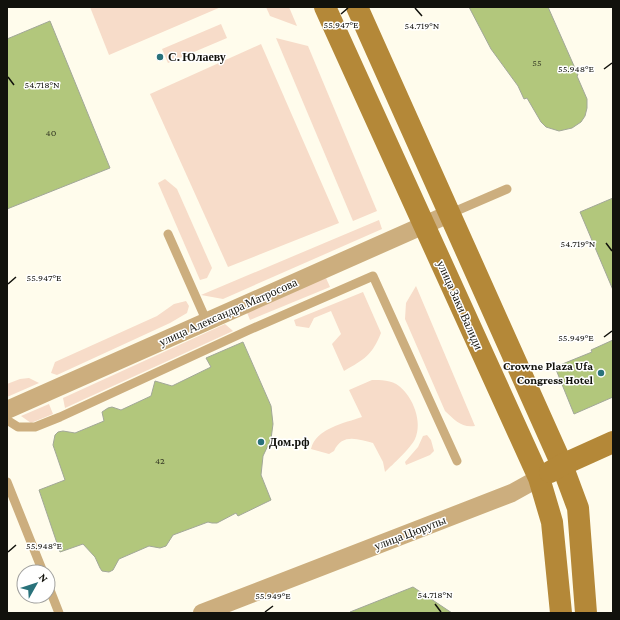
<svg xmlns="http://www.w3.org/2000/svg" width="620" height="620" font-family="'Crimson Pro',serif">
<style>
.green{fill:#f7dcc9}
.building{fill:#b2c77c;stroke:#a2a798}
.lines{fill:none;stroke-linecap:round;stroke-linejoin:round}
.lane{stroke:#ccae7e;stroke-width:9}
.street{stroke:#ccae7e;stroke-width:18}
.secondary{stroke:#b48838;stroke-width:22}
.ticks{fill:none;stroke:#12120c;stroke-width:1.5}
.poi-dot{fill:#29727b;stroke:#fff;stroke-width:1.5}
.labels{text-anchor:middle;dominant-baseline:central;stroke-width:3;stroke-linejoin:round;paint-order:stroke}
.number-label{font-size:10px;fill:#3a3f28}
.poi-label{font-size:12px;font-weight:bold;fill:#12120c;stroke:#fff;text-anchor:start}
.street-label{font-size:12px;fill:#12120c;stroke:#fff}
.ticks-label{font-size:10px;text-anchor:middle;fill:#12120c;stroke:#fff;stroke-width:3;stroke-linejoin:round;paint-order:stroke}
</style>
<rect width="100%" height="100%" fill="#fffcec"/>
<!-- green -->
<g class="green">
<path d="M 90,7 L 221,7 L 109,55 Z"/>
<path d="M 266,7 L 289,7 L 297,26 L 270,16 Z"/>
<path d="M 221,24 L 227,38 L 168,63 L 162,49 Z"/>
<path d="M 276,38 L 308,46 L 377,211 L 353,221 Z"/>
<path d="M 261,44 L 339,223 L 228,267 L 150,94 Z"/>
<path d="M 165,179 L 177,189 L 212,268 L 207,278 L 200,280 L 158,183 Z"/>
<path d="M 379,220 L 382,229 L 223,299 L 201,295 Z"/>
<path d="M 326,278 L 330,287 L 250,320 L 246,310 Z"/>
<path d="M 416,286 L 475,426 C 461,428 455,420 445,411 L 405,319 L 406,303 Z"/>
<path d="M 363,292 L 381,333 C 372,355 365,359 344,371 L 332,344 L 341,334 L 331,311 L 314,318 L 309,328 L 296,326 L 294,320 Z"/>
<path d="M 186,301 L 189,306 L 187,313 L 170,323 L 57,375 L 51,373 L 55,362 L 157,316 L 174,304 Z"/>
<path d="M 225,324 L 233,331 L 65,408 L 63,398 Z"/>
<path d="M 29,378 L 39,383 L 7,397 L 7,384 L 20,379 Z"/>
<path d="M 372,380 C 380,380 392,380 399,386 C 413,397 423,422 415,439 C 410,449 393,464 385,472 L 383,462 L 373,443 C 358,439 342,433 334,451 L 329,454 L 311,449 C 316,428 345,423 362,417 L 349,390 Z"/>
<path d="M 49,404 L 53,414 L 31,423 L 21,416 Z"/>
<path d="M 427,435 L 431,440 L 434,451 L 430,455 L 406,465 L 405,462 L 418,447 L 423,436 Z"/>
</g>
<!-- building -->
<g class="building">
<path d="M 469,7 L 548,7 L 578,75 L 577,76 L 587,99 L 587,108 L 585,116 L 581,122 L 572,128 L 559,131 L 546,127 L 541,122 L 527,98 L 524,99 L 518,86 L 491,49 Z"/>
<path d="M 50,21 L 110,168 L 7,209 L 7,39 Z"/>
<path d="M 613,198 L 613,290 L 580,212 Z"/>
<path d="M 613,340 L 613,397 L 574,414 L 555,367 L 592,352 L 591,350 Z"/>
<path d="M 243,342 L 271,406 L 273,424 L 271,439 L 263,456 L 261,475 L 271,500 L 238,516 L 236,513 L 217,523 L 212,523 L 208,522 L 173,535 L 166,546 L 160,548 L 149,546 L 119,559 L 113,570 L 109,572 L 102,571 L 100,568 L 95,557 L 83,544 L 60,552 L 39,490 L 65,480 L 53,445 L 55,435 L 58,432 L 63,431 L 75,433 L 104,421 L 102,412 L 108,408 L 112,407 L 121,410 L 151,396 L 155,381 L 172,386 L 211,367 L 206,358 Z"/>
<path d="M 413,587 L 452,613 L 351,613 L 350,612 Z"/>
</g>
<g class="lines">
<!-- lane -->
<g class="lane">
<path d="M 449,214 L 507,189"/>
<path d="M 168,234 L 207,322"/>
<path d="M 7,420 L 18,427 L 35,427 L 60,417 L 249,330 L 373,276 L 457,461"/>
<path d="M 7,482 L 43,572"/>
<path d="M 48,585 L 59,613"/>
</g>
<!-- street -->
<g class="street">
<path d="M 7,410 L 449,214"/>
<path d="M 202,613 L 512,493 L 539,478"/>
</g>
<!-- secondary -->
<g class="secondary">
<path d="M 325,7 L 539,478 L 552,522 L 561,613"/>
<path d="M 357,7 L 562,465 L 578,508 L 586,613"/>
<path d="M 550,472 L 562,465 L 613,442"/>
</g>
</g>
<!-- ticks -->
<path class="ticks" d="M 415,8 L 422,16M 341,14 L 348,8M 604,69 L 612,63M 8,77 L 14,85M 606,243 L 612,251M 8,284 L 16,277M 604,337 L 612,331M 8,552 L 16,545M 435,604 L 441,612M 265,612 L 273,606"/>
<!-- markers -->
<g class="poi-dot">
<circle cx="160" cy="57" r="4"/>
<circle cx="601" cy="373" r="4"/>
<circle cx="261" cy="442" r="4"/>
</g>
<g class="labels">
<!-- number labels -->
<g class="number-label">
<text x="537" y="62">55</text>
<text x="51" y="132">40</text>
<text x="160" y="460">42</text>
</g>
<!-- poi labels -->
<g class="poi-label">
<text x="168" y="57">С. Юлаеву</text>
<text x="593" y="366" text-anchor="end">Crowne Plaza Ufa<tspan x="593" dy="14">Congress Hotel</tspan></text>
<text x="269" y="442">Дом.рф</text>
</g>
<!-- street labels -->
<g class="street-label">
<text transform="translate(460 305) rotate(66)">улица Заки Валиди</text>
<text transform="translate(228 312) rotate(-24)">улица Александра Матросова</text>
<text transform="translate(410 533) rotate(-21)">улица Цюрупы</text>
</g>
</g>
<g class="ticks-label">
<text x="341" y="28">55.947°E</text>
<text x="422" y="29">54.719°N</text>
<text x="576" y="72">55.948°E</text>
<text x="42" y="88">54.718°N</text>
<text x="578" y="247">54.719°N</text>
<text x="44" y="281">55.947°E</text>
<text x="576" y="341">55.949°E</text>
<text x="44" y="549">55.948°E</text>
<text x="435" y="598">54.718°N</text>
<text x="273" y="599">55.949°E</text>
</g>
<!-- border -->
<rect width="620" height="620" fill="none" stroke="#12120c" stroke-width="16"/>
<!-- north arrow -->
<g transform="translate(36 584) rotate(51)"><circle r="19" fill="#ffffff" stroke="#a0a09e"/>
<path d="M0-3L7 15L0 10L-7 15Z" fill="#29727b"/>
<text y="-6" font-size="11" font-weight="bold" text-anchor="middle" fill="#12120c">N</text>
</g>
</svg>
